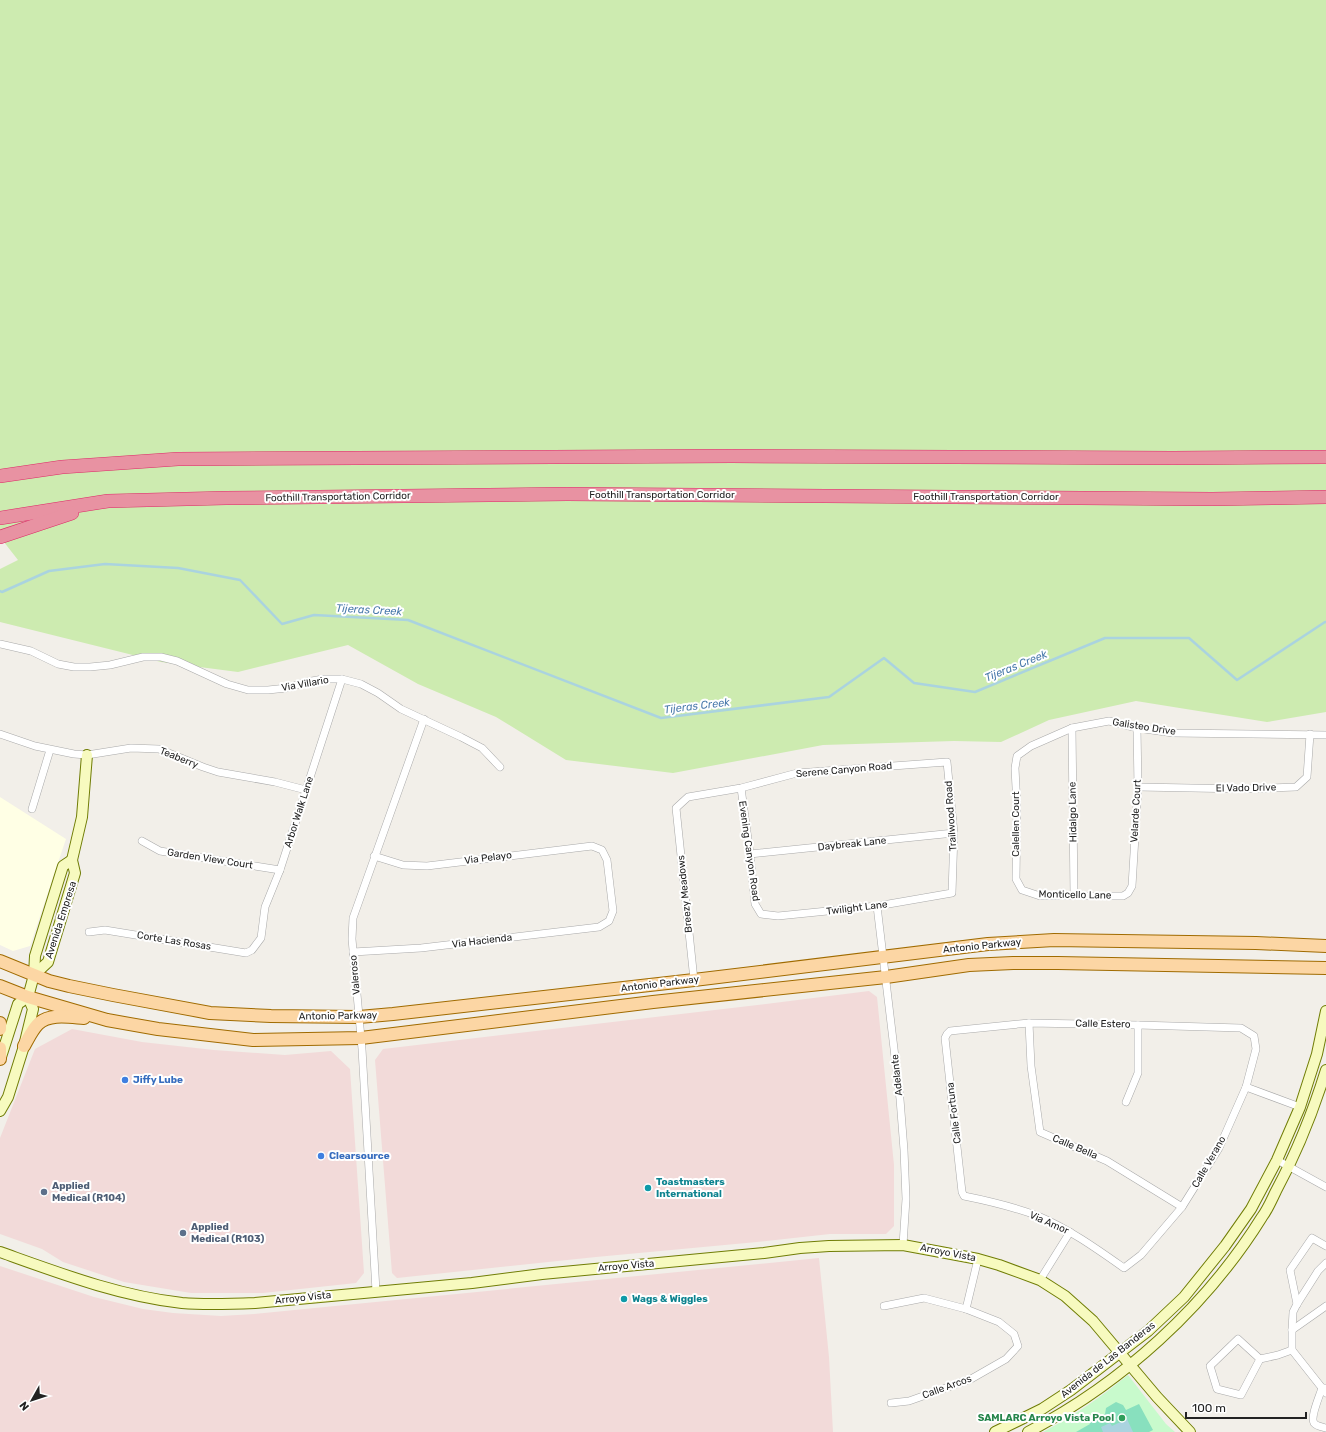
<svg xmlns="http://www.w3.org/2000/svg" width="1326" height="1432" font-family="Rubik,sans-serif">
<style>
.commercial{fill:#f2dad9}
.education{fill:#ffffe5}
.grass{fill:#cdebb0}
.park{fill:#c8facc}
.pitch{fill:#88e0be}
.water{fill:#aad3df}
.lines{fill:none;stroke-linecap:round;stroke-linejoin:round}
.stream{stroke:#aad3df;stroke-width:2.5}
.street-casing{stroke:#a9a9a9;stroke-width:8}
.secondary-casing{stroke:#707d05;stroke-width:12}
.primary-casing{stroke:#a06b00;stroke-width:14}
.highway-casing{stroke:#dc2a67;stroke-width:14}
.street{stroke:#fff;stroke-width:7}
.secondary{stroke:#f7fabf;stroke-width:10}
.primary{stroke:#fcd6a4;stroke-width:12}
.highway{stroke:#e892a2;stroke-width:13}
.shop-dot{fill:#3f7fe0;stroke:#fff;stroke-width:1.5}
.culture-dot{fill:#0f9aa8;stroke:#fff;stroke-width:1.5}
.service-dot{fill:#5c6f8a;stroke:#fff;stroke-width:1.5}
.leisure-dot{fill:#2e9e5b;stroke:#fff;stroke-width:1.5}
.labels{text-anchor:middle;dominant-baseline:central;stroke-width:4;stroke-linejoin:round;paint-order:stroke}
.street-label{font-size:10px;fill:#222;stroke:#fff}
.shop-label{font-size:10px;font-weight:bold;fill:#366cbe;stroke:#fff;text-anchor:start}
.culture-label{font-size:10px;font-weight:bold;fill:#0d838f;stroke:#fff;text-anchor:start}
.service-label{font-size:10px;font-weight:bold;fill:#4e5e75;stroke:#fff;text-anchor:start}
.leisure-label{font-size:10px;font-weight:bold;fill:#27864d;stroke:#fff;text-anchor:end}
.water-label{font-size:11px;font-style:italic;fill:#4a7aab;stroke:#fff}
</style>
<rect width="100%" height="100%" fill="#f2efe9"/>
<!-- commercial -->
<g class="commercial">
<path d="M 869,991 L 877,997 L 894,1165 L 894,1226 L 886,1234 L 830,1234 L 757,1242 L 596,1257 L 397,1278 L 392,1273 L 375,1060 L 383,1049 L 766,1004 Z"/>
<path d="M 72,1029 L 142,1042 L 214,1050 L 285,1055 L 331,1051 L 350,1069 L 364,1273 L 356,1283 L 263,1293 L 191,1293 L 124,1282 L 63,1262 L 42,1249 L 0,1234 L 0,1138 L 35,1049 Z"/>
<path d="M 819,1258 L 829,1357 L 833,1432 L 0,1432 L 0,1266 L 94,1297 L 143,1309 L 173,1313 L 221,1316 L 254,1314 Z"/>
</g>
<!-- education -->
<path class="education" d="M 0,797 L 66,839 L 30,946 L 13,951 L 0,945 Z"/>
<!-- grass -->
<path class="grass" d="M 0,0 L 1326,0 L 1326,712 L 1267,722 L 1136,701 L 1049,720 L 1001,742 L 954,741 L 823,745 L 673,773 L 566,760 L 496,717 L 418,684 L 348,645 L 238,672 L 161,662 L 0,622 L 0,569 L 18,560 L 0,537 Z"/>
<!-- park -->
<path class="park" d="M 1128,1375 L 1166,1424 L 1175,1432 L 1043,1432 C 1074,1416 1101,1397 1128,1375 Z"/>
<!-- pitch -->
<path class="pitch" d="M 1116,1402 L 1123,1405 L 1126,1410 L 1139,1404 L 1153,1430 L 1149,1432 L 1076,1432 L 1090,1424 L 1089,1422 L 1105,1414 L 1106,1408 Z"/>
<!-- water -->
<path class="water" d="M 1127,1419 L 1133,1432 L 1103,1432 L 1101,1427 L 1110,1423 L 1112,1426 Z"/>
<g class="lines">
<!-- stream -->
<path class="stream" d="M 0,591 L 2,592 L 49,571 L 105,564 L 178,568 L 240,580 L 282,624 L 314,615 L 408,620 L 661,718 L 829,697 L 884,658 L 914,683 L 975,692 L 1105,638 L 1189,638 L 1237,680 L 1325,622 L 1326,622"/>
<!-- street casing -->
<g class="street-casing">
<g id="street">
<path d="M 0,644 L 31,651 L 58,664 L 74,667 L 90,667 L 110,665 L 143,657 L 161,657 L 177,661 L 227,684 L 248,690 L 268,690 L 287,688 L 306,682 L 323,679 L 342,679 L 361,684 L 378,693 L 401,709 L 461,737 L 482,748 L 500,767"/>
<path d="M 1072,728 L 1074,895"/>
<path d="M 1137,728 L 1138,787 L 1132,886 L 1128,893 L 1123,896 L 1040,896 L 1022,890 L 1016,879 L 1017,807 L 1015,768 L 1017,756 L 1031,746 L 1072,728 L 1109,721 L 1137,728 L 1173,733 L 1326,735"/>
<path d="M 0,734 L 35,746 L 74,754 L 87,755 L 131,748 L 159,749 L 203,767 L 218,772 L 275,782 L 306,790"/>
<path d="M 1138,787 L 1245,789 L 1296,787 L 1307,777 L 1310,734"/>
<path d="M 32,809 L 50,750"/>
<path d="M 142,841 L 160,851 L 280,870"/>
<path d="M 750,854 L 954,833"/>
<path d="M 877,906 L 900,1099 L 904,1150 L 906,1199 L 903,1245"/>
<path d="M 89,932 L 105,930 L 246,953 L 252,950 L 261,938 L 265,907 L 280,870 L 342,679"/>
<path d="M 353,952 L 421,948 L 599,927 L 609,921 L 613,911 L 607,860 L 602,850 L 592,846 L 427,866 L 403,865 L 374,856"/>
<path d="M 694,980 L 676,808 L 688,797 L 741,788 L 797,773 L 947,762 L 954,833 L 952,893 L 877,906 L 778,916 L 761,914 L 755,904 L 750,854 L 741,788"/>
<path d="M 1029,1023 L 1138,1025 L 1241,1028 L 1254,1036 L 1256,1049 L 1246,1087 L 1219,1148 L 1182,1207 L 1141,1255 L 1124,1268 C 1097,1249 1069,1229 1038,1216 C 1014,1207 989,1201 964,1196 L 962,1192 L 945,1038 L 947,1034 L 950,1031 Z"/>
<path d="M 1029,1023 L 1031,1066 L 1040,1132 L 1107,1161 L 1182,1207"/>
<path d="M 1246,1087 L 1300,1107"/>
<path d="M 1126,1102 L 1138,1073 L 1138,1025"/>
<path d="M 1277,1160 L 1326,1187"/>
<path d="M 1326,1263 L 1318,1271 L 1297,1304 L 1293,1312 L 1292,1330 L 1292,1350 L 1326,1393"/>
<path d="M 1040,1280 L 1070,1232"/>
<path d="M 376,1291 L 362,1049 L 352,939 L 353,918 L 424,719"/>
<path d="M 1297,1304 L 1290,1270 L 1312,1238 L 1326,1246"/>
<path d="M 884,1306 L 924,1298 L 966,1309 L 999,1322 L 1014,1334 L 1018,1346 L 1006,1359 L 971,1379 L 909,1401 L 891,1403"/>
<path d="M 966,1309 L 978,1259"/>
<path d="M 1292,1330 L 1326,1306"/>
<path d="M 1238,1339 L 1260,1359 L 1241,1395 L 1217,1389 L 1210,1366 Z"/>
<path d="M 1260,1359 L 1278,1355 L 1292,1350"/>
<path d="M 1326,1388 L 1322,1388 C 1320,1395 1310,1417 1314,1423 C 1316,1426 1322,1427 1326,1428"/>
</g>
</g>
<!-- secondary casing -->
<g class="secondary-casing">
<g id="secondary">
<path d="M 34,975 L 48,962 L 75,873 L 72,860 L 82,817 L 87,755"/>
<path d="M 1,1057 L 18,1004 L 28,997"/>
<path d="M 0,1111 L 8,1097 L 24,1046 L 33,1009 L 28,997 L 34,975 L 35,956 L 63,866 L 72,860"/>
<path d="M 0,1252 C 59,1273 119,1296 182,1303 C 206,1305 231,1304 255,1303 L 472,1283 L 542,1274 L 764,1253 L 800,1248 L 829,1246 L 903,1245 L 978,1259 L 999,1265 L 1040,1280 L 1065,1296 L 1093,1321 L 1157,1397 L 1190,1432"/>
<path d="M 995,1432 L 1042,1409 L 1071,1390 L 1148,1331 L 1184,1297 L 1225,1246 L 1251,1209 L 1277,1160 L 1300,1107 L 1317,1054 L 1326,1011"/>
<path d="M 1028,1432 C 1122,1383 1206,1307 1262,1217 C 1268,1209 1272,1199 1276,1191 C 1297,1152 1313,1112 1326,1070"/>
</g>
</g>
<!-- primary casing -->
<g class="primary-casing">
<g id="primary">
<path d="M 0,961 L 49,981 L 69,986 L 113,995 L 210,1013 L 271,1016 L 359,1017 L 393,1014 L 694,980 L 988,944 L 1054,940 L 1256,943 L 1326,946"/>
<path d="M 0,986 L 28,997 L 107,1020 L 158,1029 L 253,1040 L 361,1038 L 653,1002 L 886,977 L 969,965 L 1013,963 L 1058,963 L 1326,968"/>
<path d="M 0,1023 L 0,1029"/>
<path d="M 24,1046 C 28,1039 32,1030 38,1024 C 49,1013 70,1017 84,1018"/>
<path d="M 0,1048 L 0,1059"/>
</g>
</g>
<!-- highway casing -->
<g class="highway-casing">
<g id="highway">
<path d="M 0,476 L 62,467 L 178,459 L 732,456 L 1173,458 L 1326,457"/>
<path d="M 0,518 L 108,501 L 226,498 L 567,494 L 1212,499 L 1326,497"/>
<path d="M 0,537 L 72,513"/>
</g>
</g>
<!-- street -->
<use href="#street" class="street"/>
<!-- secondary -->
<use href="#secondary" class="secondary"/>
<!-- primary -->
<use href="#primary" class="primary"/>
<!-- highway -->
<use href="#highway" class="highway"/>
</g>
<!-- markers -->
<g class="shop-dot">
<circle cx="125" cy="1080" r="4"/>
<circle cx="321" cy="1156" r="4"/>
</g>
<g class="culture-dot">
<circle cx="648" cy="1188" r="4"/>
<circle cx="624" cy="1299" r="4"/>
</g>
<g class="service-dot">
<circle cx="44" cy="1192" r="4"/>
<circle cx="183" cy="1233" r="4"/>
</g>
<circle class="leisure-dot" cx="1122" cy="1418" r="4"/>
<g class="labels">
<!-- street labels -->
<g class="street-label">
<text x="662" y="495">Foothill Transportation Corridor</text>
<text transform="translate(338 497) rotate(-1)">Foothill Transportation Corridor</text>
<text x="986" y="497">Foothill Transportation Corridor</text>
<text transform="translate(305 684) rotate(-10)">Via Villario</text>
<text transform="translate(1144 727) rotate(9)">Galisteo Drive</text>
<text transform="translate(179 758) rotate(22)">Teaberry</text>
<text transform="translate(844 770) rotate(-5)">Serene Canyon Road</text>
<text transform="translate(1246 788) rotate(-1)">El Vado Drive</text>
<text transform="translate(1136 811) rotate(-87)">Velarde Court</text>
<text transform="translate(299 812) rotate(-72)">Arbor Walk Lane</text>
<text transform="translate(1073 812) rotate(-91)">Hidalgo Lane</text>
<text transform="translate(951 816) rotate(-94)">Trailwood Road</text>
<text transform="translate(1016 824) rotate(-90)">Calellen Court</text>
<text transform="translate(852 844) rotate(-6)">Daybreak Lane</text>
<text transform="translate(749 851) rotate(82)">Evening Canyon Road</text>
<text transform="translate(488 858) rotate(-7)">Via Pelayo</text>
<text transform="translate(210 859) rotate(9)">Garden View Court</text>
<text transform="translate(685 894) rotate(-96)">Breezy Meadows</text>
<text transform="translate(1075 895) rotate(1)">Monticello Lane</text>
<text transform="translate(857 908) rotate(-7)">Twilight Lane</text>
<text transform="translate(61 920) rotate(-72)">Avenida Empresa</text>
<text transform="translate(174 941) rotate(9)">Corte Las Rosas</text>
<text transform="translate(482 941) rotate(-7)">Via Hacienda</text>
<text transform="translate(982 946) rotate(-6)">Antonio Parkway</text>
<text transform="translate(355 975) rotate(-95)">Valeroso</text>
<text transform="translate(660 984) rotate(-7)">Antonio Parkway</text>
<text transform="translate(338 1016) rotate(-1)">Antonio Parkway</text>
<text transform="translate(1103 1024) rotate(1)">Calle Estero</text>
<text transform="translate(897 1075) rotate(-96)">Adelante</text>
<text transform="translate(954 1113) rotate(-97)">Calle Fortuna</text>
<text transform="translate(1075 1147) rotate(23)">Calle Bella</text>
<text transform="translate(1209 1162) rotate(-60)">Calle Verano</text>
<text transform="translate(1049 1223) rotate(24)">Via Amor</text>
<text transform="translate(948 1253) rotate(11)">Arroyo Vista</text>
<text transform="translate(626 1266) rotate(-5)">Arroyo Vista</text>
<text transform="translate(303 1298) rotate(-6)">Arroyo Vista</text>
<text transform="translate(1108 1360) rotate(-38)">Avenida de Las Banderas</text>
<text transform="translate(947 1387) rotate(-20)">Calle Arcos</text>
</g>
<!-- shop labels -->
<g class="shop-label">
<text x="133" y="1080">Jiffy Lube</text>
<text x="329" y="1156">Clearsource</text>
</g>
<!-- culture labels -->
<g class="culture-label">
<text x="656" y="1182">Toastmasters<tspan x="656" dy="12">International</tspan></text>
<text x="632" y="1299">Wags &amp; Wiggles</text>
</g>
<!-- service labels -->
<g class="service-label">
<text x="52" y="1186">Applied<tspan x="52" dy="12">Medical (R104)</tspan></text>
<text x="191" y="1227">Applied<tspan x="191" dy="12">Medical (R103)</tspan></text>
</g>
<!-- leisure labels -->
<g class="leisure-label">
<text x="1114" y="1418">SAMLARC Arroyo Vista Pool</text>
</g>
<!-- water labels -->
<g class="water-label">
<text transform="translate(369 610) rotate(3)">Tijeras Creek</text>
<text transform="translate(1016 666) rotate(-22)">Tijeras Creek</text>
<text transform="translate(697 706) rotate(-7)">Tijeras Creek</text>
</g>
</g>
<!-- north arrow -->
<g transform="translate(32 1400) rotate(231)" stroke="#ffffff" stroke-width="3" paint-order="stroke">
<path d="M0-3L7 15L0 10L-7 15Z" fill="#222222"/>
<text y="-6" font-size="11" font-weight="bold" text-anchor="middle" fill="#222222">N</text>
</g>
<!-- scale -->
<path d="M1186 1412v6h120v-6" fill="none" stroke="#222222" stroke-width="2"/>
<text x="1192" y="1412" font-size="12" fill="#222222" stroke="#ffffff" stroke-width="3" paint-order="stroke">100 m</text>
</svg>
